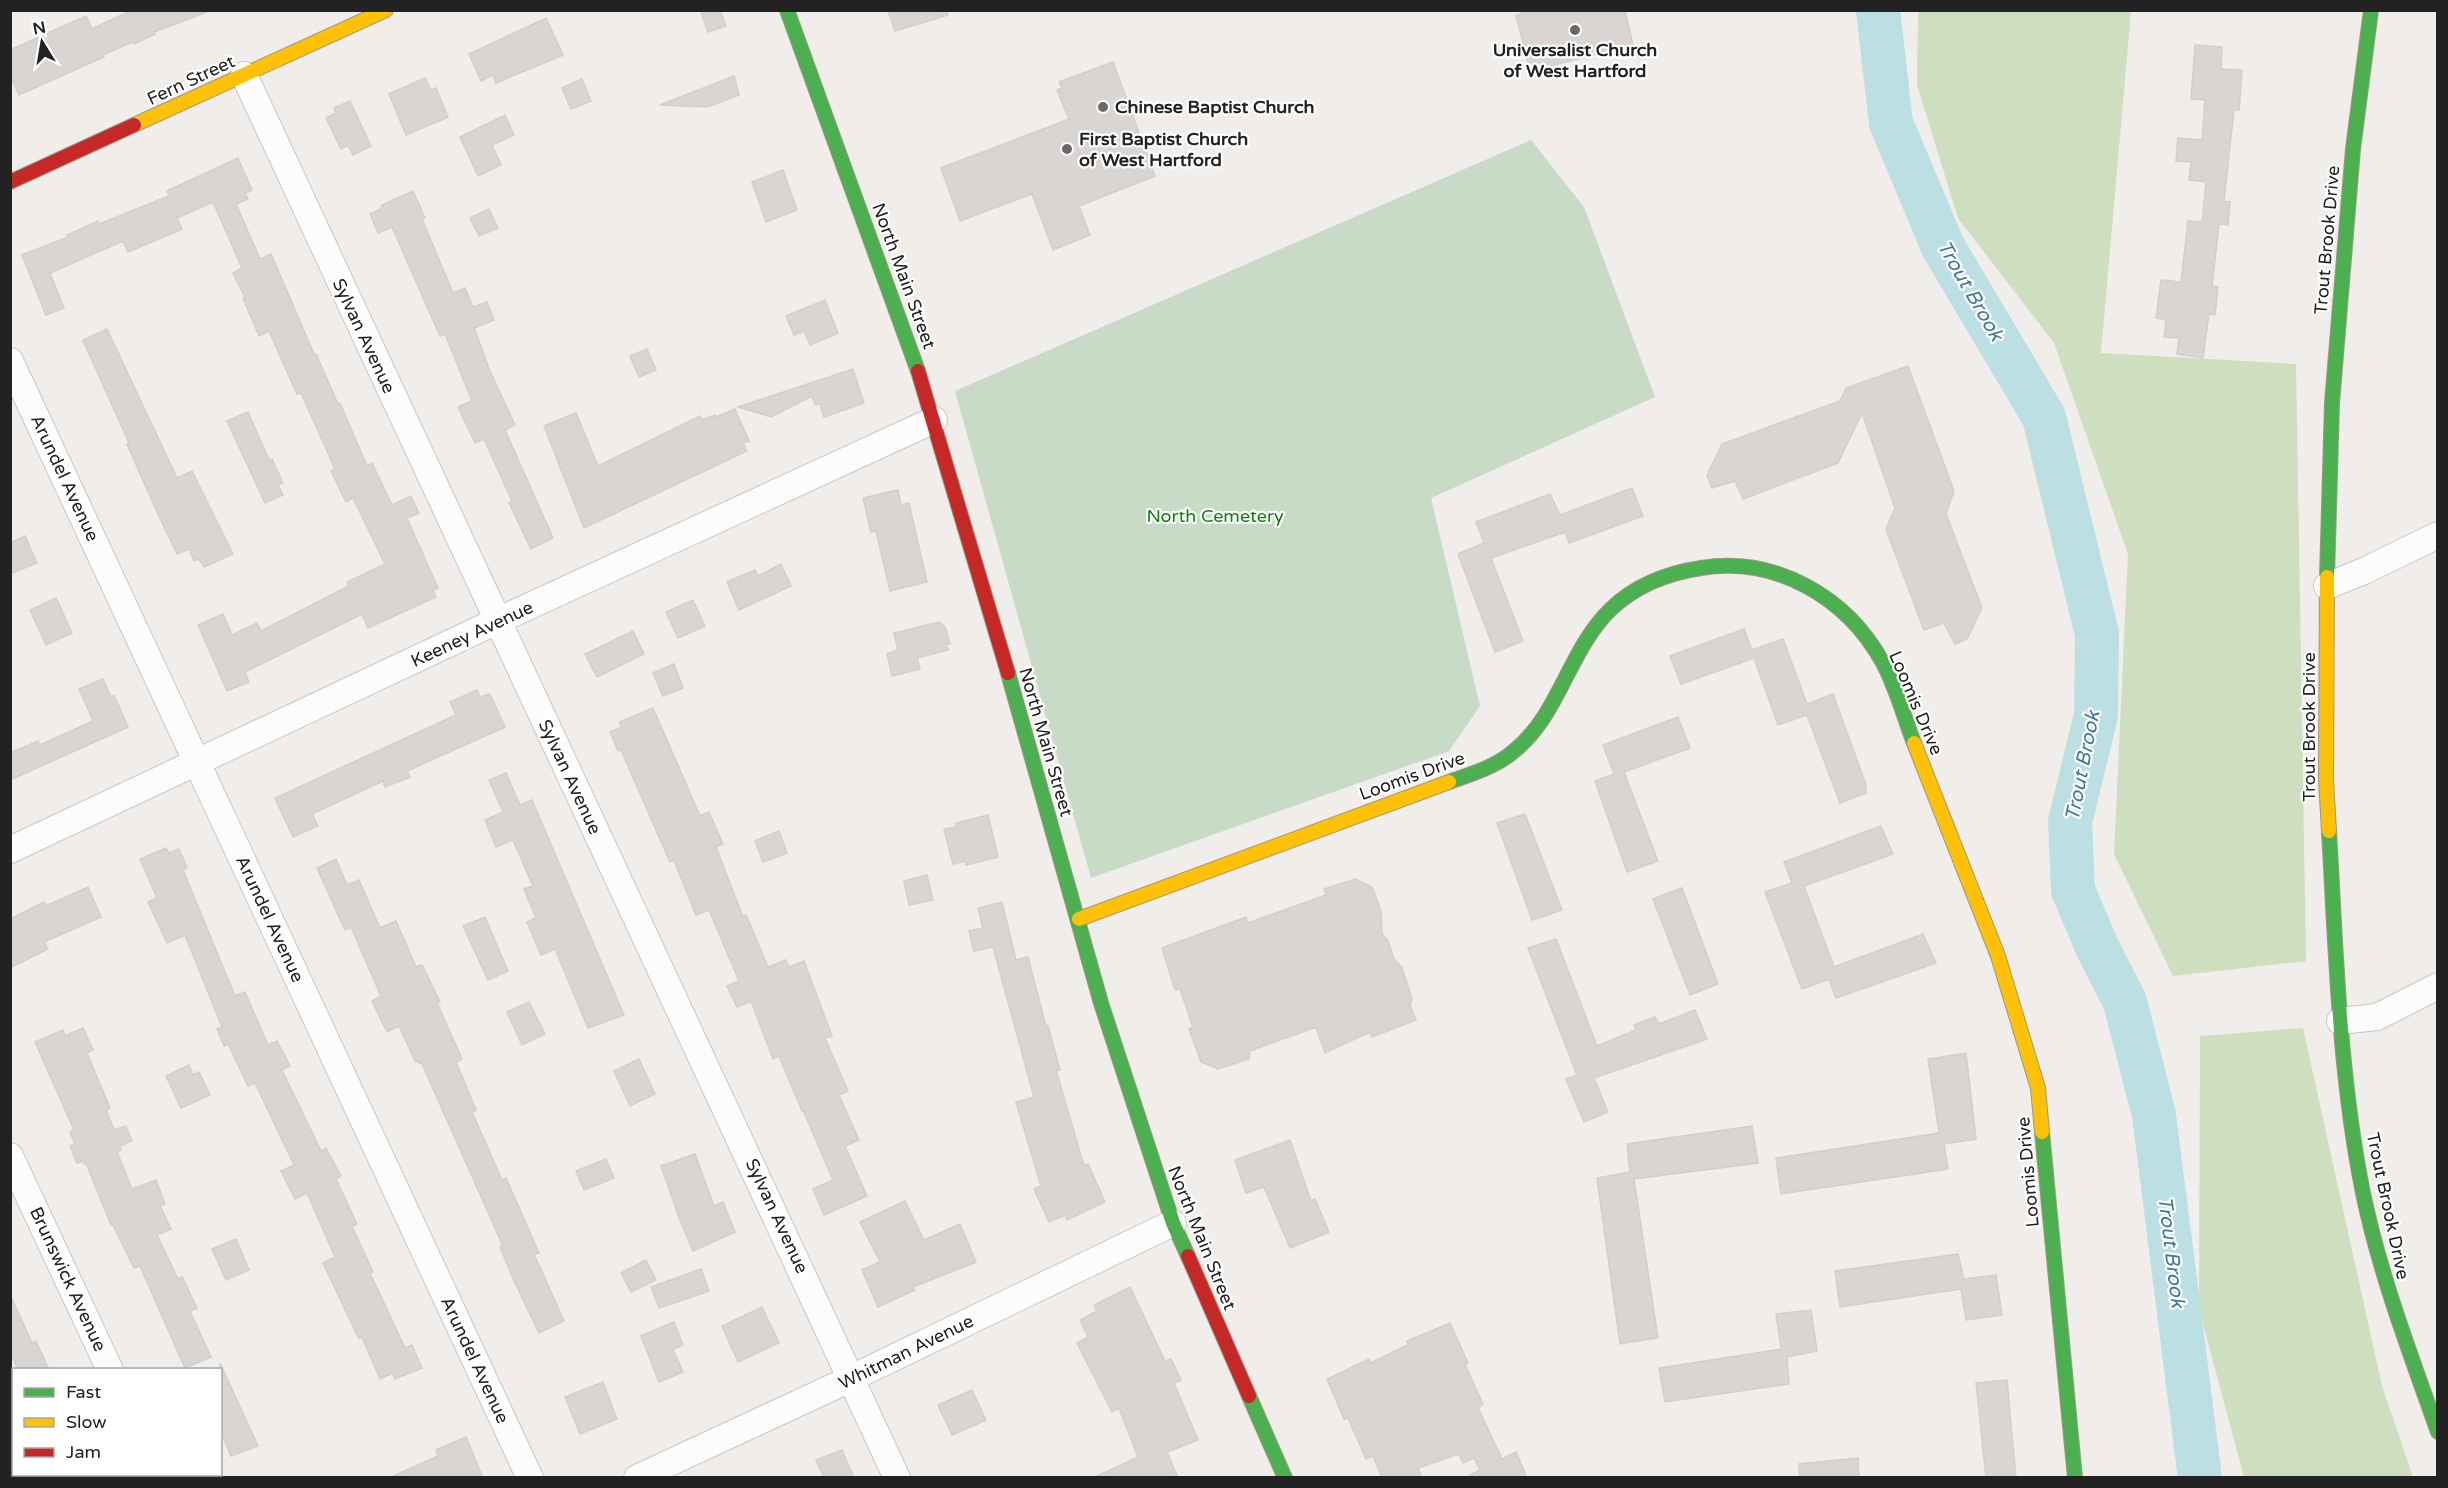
<svg xmlns="http://www.w3.org/2000/svg" width="2448" height="1488" font-family="'Varela Round',sans-serif">
<style>
.forest{fill:#cddfbe}
.cemetery{fill:#c8dbc7}
.lines{fill:none;stroke-linecap:round;stroke-linejoin:round}
.river{stroke:#bcdfe4;stroke-width:44}
.building{fill:#d9d5d3;stroke:#d3cfcb;stroke-width:1.5}
.street-casing{stroke:#c9c8c6;stroke-width:28}
.fast-casing{stroke:#9b9a80;stroke-width:16}
.slow-casing{stroke:#9b9a80;stroke-width:16}
.jam-casing{stroke:#9b9a80;stroke-width:16}
.street{stroke:#fdfcfc;stroke-width:26}
.fast{stroke:#4caf50;stroke-width:14}
.slow{stroke:#ffc107;stroke-width:14}
.jam{stroke:#c62828;stroke-width:14}
.poi-dot{fill:#6a6968;stroke:#fff;stroke-width:2}
.labels{text-anchor:middle;dominant-baseline:central;stroke-width:4.5;stroke-linejoin:round;paint-order:stroke}
.poi-label{font-size:18px;font-weight:bold;fill:#222;stroke:#fff;text-anchor:start}
.street-label{font-size:18px;fill:#222;stroke:#fff}
.park-label{font-size:18px;fill:#068506;stroke:#fff}
.water-label{font-size:20px;font-style:italic;fill:#3e77a0;stroke:#fff}
</style>
<rect width="100%" height="100%" fill="#f0edea"/>
<!-- forest -->
<g class="forest">
<path d="M 1918,11 L 2131,11 L 2101,353 L 2296,364 L 2306,961 L 2173,976 L 2114,854 L 2128,554 L 2054,343 L 1958,218 L 1917,85 Z"/>
<path d="M 2303,1028 L 2382,1386 L 2413,1477 L 2244,1477 L 2199,1309 L 2200,1036 Z"/>
</g>
<!-- cemetery -->
<path class="cemetery" d="M 1531,140 L 1584,207 L 1655,397 L 1431,498 L 1480,706 L 1449,751 L 1091,878 L 955,391 Z"/>
<g class="lines">
<!-- river -->
<path class="river" d="M 1878,10 L 1891,123 L 1943,247 L 2044,417 L 2097,634 L 2096,715 L 2070,822 L 2073,890 L 2097,947 L 2125,1002 L 2154,1115 L 2200,1478"/>
</g>
<!-- building -->
<g class="building">
<path d="M 132,10 L 207,12 L 154,32 L 155,34 L 134,44 L 132,42 L 103,55 L 104,57 L 19,95 L 10,75 L 10,50 L 86,16 L 92,29 Z"/>
<path d="M 700,10 L 720,10 L 726,26 L 708,32 Z"/>
<path d="M 888,10 L 947,10 L 948,15 L 895,31 Z"/>
<path d="M 1521,10 L 1625,10 L 1633,45 L 1530,71 L 1516,15 L 1522,14 Z"/>
<path d="M 546,18 L 563,55 L 496,83 L 493,75 L 481,81 L 469,54 Z"/>
<path d="M 2195,45 L 2222,47 L 2221,69 L 2242,70 L 2239,110 L 2234,110 L 2224,201 L 2230,202 L 2228,225 L 2219,224 L 2212,286 L 2218,287 L 2215,315 L 2209,314 L 2203,358 L 2177,354 L 2179,338 L 2164,337 L 2166,320 L 2156,318 L 2161,280 L 2181,282 L 2188,221 L 2202,222 L 2206,182 L 2189,180 L 2191,162 L 2176,161 L 2178,138 L 2202,140 L 2205,100 L 2191,99 Z"/>
<path d="M 1113,62 L 1155,176 L 1079,206 L 1090,235 L 1053,250 L 1032,194 L 960,221 L 941,168 L 1069,119 L 1057,90 L 1062,88 L 1059,82 Z"/>
<path d="M 734,76 L 739,95 L 707,107 L 660,105 Z"/>
<path d="M 425,78 L 431,90 L 436,88 L 448,117 L 406,135 L 389,94 Z"/>
<path d="M 582,79 L 591,101 L 571,109 L 562,88 Z"/>
<path d="M 350,101 L 371,146 L 353,155 L 348,145 L 341,149 L 326,118 L 336,113 L 334,108 Z"/>
<path d="M 505,115 L 514,135 L 492,145 L 501,165 L 478,176 L 460,137 Z"/>
<path d="M 238,158 L 252,190 L 245,193 L 248,199 L 236,204 L 260,259 L 271,254 L 314,354 L 316,354 L 338,404 L 340,403 L 367,466 L 372,463 L 392,505 L 411,496 L 419,513 L 407,518 L 438,588 L 433,590 L 436,597 L 368,628 L 362,614 L 245,672 L 249,682 L 227,691 L 198,625 L 223,614 L 232,635 L 257,623 L 261,631 L 349,586 L 347,582 L 385,564 L 353,498 L 346,502 L 331,471 L 335,469 L 301,393 L 297,394 L 269,331 L 259,336 L 243,298 L 245,297 L 233,273 L 242,268 L 213,202 L 177,218 L 182,229 L 128,252 L 123,241 L 50,273 L 64,308 L 46,315 L 22,255 L 68,237 L 67,235 L 98,221 L 99,224 L 169,196 L 167,191 Z"/>
<path d="M 783,170 L 797,210 L 766,222 L 752,182 Z"/>
<path d="M 413,191 L 425,218 L 422,219 L 453,293 L 465,288 L 473,307 L 487,302 L 494,320 L 474,328 L 490,371 L 515,425 L 505,430 L 553,538 L 531,549 L 509,503 L 512,501 L 484,439 L 475,443 L 458,407 L 472,401 L 445,334 L 440,336 L 392,227 L 378,233 L 370,214 L 381,209 L 382,205 Z"/>
<path d="M 489,209 L 498,228 L 479,236 L 470,218 Z"/>
<path d="M 825,300 L 838,333 L 810,345 L 804,331 L 794,335 L 786,316 Z"/>
<path d="M 107,329 L 177,478 L 192,471 L 233,554 L 204,567 L 199,559 L 194,561 L 189,549 L 177,554 L 157,512 L 127,444 L 129,443 L 83,340 Z"/>
<path d="M 647,349 L 656,370 L 639,377 L 630,356 Z"/>
<path d="M 1908,366 L 1954,491 L 1946,514 L 1982,608 L 1967,639 L 1955,644 L 1944,623 L 1924,630 L 1886,529 L 1895,508 L 1862,413 L 1838,463 L 1743,499 L 1735,481 L 1712,488 L 1707,475 L 1722,444 L 1840,401 L 1846,388 Z"/>
<path d="M 853,369 L 864,403 L 824,417 L 820,404 L 815,405 L 812,396 L 771,417 L 738,407 Z"/>
<path d="M 735,409 L 749,441 L 743,443 L 747,451 L 584,528 L 544,426 L 576,413 L 598,466 L 700,416 L 702,420 L 715,415 L 716,417 Z"/>
<path d="M 248,412 L 269,460 L 272,459 L 283,483 L 278,485 L 283,495 L 265,503 L 227,421 Z"/>
<path d="M 1632,488 L 1643,516 L 1569,543 L 1565,532 L 1491,558 L 1523,641 L 1495,652 L 1458,554 L 1484,543 L 1476,522 L 1550,494 L 1560,515 Z"/>
<path d="M 898,490 L 901,505 L 909,503 L 927,582 L 890,591 L 876,531 L 871,532 L 863,498 Z"/>
<path d="M 25,536 L 37,563 L 10,574 L 10,543 Z"/>
<path d="M 781,564 L 791,586 L 739,610 L 727,582 L 755,570 L 758,576 Z"/>
<path d="M 56,598 L 72,633 L 46,645 L 30,610 Z"/>
<path d="M 693,600 L 705,626 L 678,638 L 666,612 Z"/>
<path d="M 939,622 L 945,627 L 950,644 L 946,644 L 948,650 L 917,658 L 920,669 L 892,676 L 887,654 L 898,650 L 894,633 Z"/>
<path d="M 1744,629 L 1752,650 L 1783,639 L 1807,704 L 1833,694 L 1866,785 L 1866,793 L 1840,803 L 1807,715 L 1778,725 L 1754,658 L 1681,684 L 1670,656 Z"/>
<path d="M 633,631 L 644,654 L 597,677 L 585,654 Z"/>
<path d="M 674,664 L 683,688 L 663,696 L 653,673 Z"/>
<path d="M 103,679 L 111,697 L 114,695 L 128,727 L 10,780 L 10,753 L 38,741 L 40,745 L 93,721 L 79,689 Z"/>
<path d="M 477,690 L 480,697 L 490,694 L 505,727 L 407,771 L 410,777 L 385,787 L 383,781 L 312,814 L 318,826 L 293,837 L 275,798 L 456,715 L 450,702 Z"/>
<path d="M 653,708 L 700,816 L 709,812 L 723,844 L 716,847 L 743,917 L 746,915 L 768,967 L 786,960 L 789,967 L 804,961 L 832,1036 L 825,1038 L 848,1091 L 839,1095 L 859,1140 L 845,1146 L 867,1196 L 824,1215 L 813,1189 L 833,1180 L 803,1110 L 802,1111 L 779,1056 L 773,1059 L 751,1001 L 737,1007 L 727,986 L 739,981 L 709,910 L 696,915 L 674,860 L 670,862 L 621,750 L 618,751 L 610,732 L 622,727 L 619,722 Z"/>
<path d="M 1678,717 L 1690,748 L 1624,772 L 1658,861 L 1627,872 L 1595,781 L 1614,774 L 1603,745 Z"/>
<path d="M 506,773 L 520,805 L 532,800 L 624,1015 L 588,1028 L 555,949 L 541,955 L 527,922 L 536,918 L 524,889 L 533,886 L 513,840 L 496,847 L 485,820 L 503,812 L 489,780 Z"/>
<path d="M 1525,814 L 1562,910 L 1532,920 L 1497,823 Z"/>
<path d="M 988,815 L 998,857 L 966,865 L 965,861 L 953,864 L 944,829 L 956,827 L 956,823 Z"/>
<path d="M 1881,826 L 1893,854 L 1804,886 L 1834,967 L 1923,934 L 1936,963 L 1836,998 L 1829,979 L 1802,989 L 1765,892 L 1792,883 L 1784,862 Z"/>
<path d="M 779,831 L 787,853 L 763,862 L 755,841 Z"/>
<path d="M 166,848 L 169,853 L 179,849 L 187,868 L 183,870 L 235,996 L 245,992 L 268,1045 L 277,1041 L 290,1066 L 282,1070 L 321,1151 L 326,1148 L 341,1176 L 336,1179 L 357,1224 L 352,1226 L 373,1272 L 370,1273 L 405,1348 L 412,1345 L 422,1368 L 395,1379 L 393,1373 L 380,1379 L 362,1337 L 359,1339 L 323,1263 L 335,1257 L 307,1193 L 295,1199 L 281,1171 L 294,1165 L 255,1083 L 248,1086 L 228,1044 L 224,1046 L 217,1029 L 222,1027 L 185,935 L 167,943 L 148,902 L 157,898 L 140,859 Z"/>
<path d="M 336,859 L 347,885 L 359,880 L 380,928 L 396,921 L 416,967 L 422,965 L 440,1002 L 437,1003 L 462,1059 L 456,1062 L 476,1110 L 472,1112 L 502,1180 L 506,1178 L 539,1253 L 534,1254 L 564,1321 L 539,1333 L 514,1281 L 500,1247 L 503,1246 L 422,1064 L 415,1061 L 399,1026 L 387,1032 L 372,1001 L 381,996 L 351,927 L 345,930 L 317,868 Z"/>
<path d="M 927,875 L 933,900 L 909,905 L 904,881 Z"/>
<path d="M 1355,879 L 1372,887 L 1381,911 L 1382,934 L 1388,941 L 1394,959 L 1402,968 L 1412,999 L 1410,1005 L 1416,1020 L 1372,1037 L 1370,1032 L 1325,1053 L 1316,1027 L 1250,1051 L 1249,1059 L 1218,1069 L 1201,1062 L 1189,1029 L 1193,1027 L 1180,989 L 1175,990 L 1162,948 L 1246,917 L 1248,923 L 1326,895 L 1324,889 Z"/>
<path d="M 88,887 L 101,917 L 44,942 L 48,949 L 10,968 L 10,919 L 44,902 L 46,906 Z"/>
<path d="M 1682,888 L 1718,984 L 1690,995 L 1653,899 Z"/>
<path d="M 1002,902 L 1016,960 L 1028,957 L 1046,1026 L 1048,1026 L 1060,1070 L 1056,1070 L 1084,1166 L 1088,1164 L 1105,1202 L 1067,1220 L 1065,1215 L 1049,1222 L 1034,1189 L 1041,1186 L 1016,1102 L 1034,1097 L 993,947 L 974,951 L 969,931 L 983,928 L 978,908 Z"/>
<path d="M 485,917 L 508,971 L 488,980 L 463,926 Z"/>
<path d="M 1556,939 L 1597,1046 L 1636,1030 L 1634,1025 L 1655,1017 L 1659,1024 L 1695,1010 L 1707,1039 L 1594,1078 L 1608,1112 L 1584,1122 L 1566,1079 L 1577,1075 L 1528,948 Z"/>
<path d="M 529,1002 L 545,1034 L 522,1045 L 507,1012 Z"/>
<path d="M 83,1028 L 93,1050 L 87,1053 L 110,1108 L 106,1110 L 114,1130 L 126,1126 L 132,1141 L 120,1146 L 121,1150 L 117,1152 L 132,1189 L 156,1180 L 165,1204 L 160,1206 L 171,1229 L 157,1235 L 178,1279 L 182,1277 L 197,1308 L 190,1311 L 211,1357 L 185,1368 L 140,1266 L 134,1268 L 113,1225 L 111,1225 L 86,1163 L 84,1164 L 83,1161 L 77,1163 L 70,1146 L 75,1144 L 70,1132 L 74,1130 L 35,1042 L 63,1030 L 65,1036 Z"/>
<path d="M 1966,1053 L 1976,1139 L 1944,1144 L 1948,1169 L 1781,1194 L 1776,1158 L 1939,1133 L 1928,1059 Z"/>
<path d="M 639,1059 L 655,1094 L 630,1106 L 614,1071 Z"/>
<path d="M 189,1065 L 193,1075 L 199,1072 L 210,1095 L 181,1108 L 166,1076 Z"/>
<path d="M 1752,1126 L 1758,1163 L 1634,1179 L 1658,1338 L 1620,1344 L 1597,1178 L 1630,1172 L 1627,1144 Z"/>
<path d="M 1290,1140 L 1311,1201 L 1315,1199 L 1329,1232 L 1290,1248 L 1264,1187 L 1246,1193 L 1235,1160 Z"/>
<path d="M 695,1154 L 714,1206 L 723,1202 L 735,1232 L 693,1251 L 680,1220 L 661,1166 Z"/>
<path d="M 606,1159 L 614,1178 L 584,1190 L 576,1171 Z"/>
<path d="M 905,1201 L 924,1240 L 960,1224 L 976,1262 L 913,1287 L 915,1290 L 878,1307 L 862,1270 L 880,1262 L 860,1222 Z"/>
<path d="M 236,1239 L 249,1270 L 226,1280 L 212,1249 Z"/>
<path d="M 1958,1254 L 1964,1279 L 1996,1275 L 2002,1315 L 1966,1320 L 1961,1289 L 1840,1307 L 1835,1271 Z"/>
<path d="M 646,1260 L 656,1280 L 631,1292 L 621,1273 Z"/>
<path d="M 701,1269 L 709,1291 L 659,1308 L 651,1287 Z"/>
<path d="M 1130,1287 L 1165,1361 L 1171,1359 L 1181,1380 L 1174,1383 L 1198,1440 L 1167,1452 L 1178,1478 L 1093,1478 L 1138,1457 L 1119,1408 L 1112,1412 L 1077,1343 L 1088,1337 L 1080,1320 L 1097,1311 L 1094,1305 Z"/>
<path d="M 10,1294 L 32,1343 L 36,1341 L 49,1370 L 18,1370 L 10,1352 Z"/>
<path d="M 762,1307 L 779,1343 L 738,1362 L 722,1326 Z"/>
<path d="M 1811,1310 L 1817,1351 L 1787,1357 L 1789,1384 L 1665,1402 L 1659,1368 L 1781,1349 L 1776,1314 Z"/>
<path d="M 674,1322 L 683,1345 L 673,1349 L 683,1372 L 659,1382 L 641,1336 Z"/>
<path d="M 1450,1323 L 1468,1363 L 1465,1365 L 1483,1404 L 1478,1408 L 1502,1459 L 1516,1452 L 1527,1478 L 1465,1478 L 1480,1470 L 1474,1458 L 1463,1463 L 1459,1454 L 1418,1468 L 1422,1478 L 1382,1478 L 1373,1456 L 1366,1459 L 1348,1418 L 1344,1419 L 1327,1379 L 1369,1359 L 1370,1363 L 1408,1345 L 1407,1341 Z"/>
<path d="M 220,1363 L 258,1446 L 231,1456 L 220,1429 Z"/>
<path d="M 2007,1380 L 2016,1478 L 1986,1478 L 1976,1383 Z"/>
<path d="M 603,1382 L 617,1419 L 580,1434 L 565,1397 Z"/>
<path d="M 972,1390 L 986,1420 L 952,1435 L 938,1405 Z"/>
<path d="M 466,1437 L 483,1478 L 389,1478 L 438,1456 L 436,1450 Z"/>
<path d="M 842,1450 L 854,1478 L 824,1478 L 816,1460 Z"/>
<path d="M 1858,1458 L 1859,1478 L 1799,1478 L 1799,1464 Z"/>
</g>
<g class="lines">
<!-- street casing -->
<g class="street-casing">
<g id="street">
<path d="M 244,75 L 897,1478"/>
<path d="M 10,361 L 530,1478"/>
<path d="M 2327,586 L 2364,571 L 2438,535"/>
<path d="M 10,850 L 497,621 L 934,420"/>
<path d="M 2340,1021 L 2377,1017 L 2438,986"/>
<path d="M 10,1156 L 110,1370"/>
<path d="M 159,1474 L 161,1478"/>
<path d="M 637,1478 L 833,1387 L 1173,1223"/>
</g>
</g>
<!-- fast casing -->
<g class="fast-casing">
<g id="fast">
<path d="M 787,10 L 918,371"/>
<path d="M 2327,577 L 2332,403 L 2353,149 L 2371,10"/>
<path d="M 1008,673 L 1101,1003 L 1173,1223 L 1188,1256"/>
<path d="M 1449,782 C 1471,774 1496,767 1514,751 C 1560,714 1569,649 1611,609 C 1636,585 1668,573 1701,568 C 1776,556 1847,597 1883,663 C 1896,687 1904,717 1914,743"/>
<path d="M 2329,831 C 2336,952 2339,1074 2363,1193 C 2380,1275 2410,1353 2438,1432"/>
<path d="M 2042,1132 L 2075,1478"/>
<path d="M 1249,1396 L 1285,1478"/>
</g>
</g>
<!-- slow casing -->
<g class="slow-casing">
<g id="slow">
<path d="M 134,125 L 386,10"/>
<path d="M 2327,577 L 2326,780 L 2329,831"/>
<path d="M 1914,743 L 1998,956 L 2038,1088 L 2042,1132"/>
<path d="M 1079,919 L 1449,782"/>
</g>
</g>
<!-- jam casing -->
<g class="jam-casing">
<g id="jam">
<path d="M 10,182 L 134,125"/>
<path d="M 918,371 L 1008,673"/>
<path d="M 1188,1256 L 1249,1396"/>
</g>
</g>
<!-- street -->
<use href="#street" class="street"/>
<!-- fast -->
<use href="#fast" class="fast"/>
<!-- slow -->
<use href="#slow" class="slow"/>
<!-- jam -->
<use href="#jam" class="jam"/>
</g>
<!-- markers -->
<g class="poi-dot">
<circle cx="1575" cy="30" r="6"/>
<circle cx="1103" cy="107" r="6"/>
<circle cx="1067" cy="149" r="6"/>
</g>
<g class="labels">
<!-- poi labels -->
<g class="poi-label">
<text x="1575" y="50" text-anchor="middle">Universalist Church<tspan x="1575" dy="21">of West Hartford</tspan></text>
<text x="1115" y="107">Chinese Baptist Church</text>
<text x="1079" y="139">First Baptist Church<tspan x="1079" dy="21">of West Hartford</tspan></text>
</g>
<!-- street labels -->
<g class="street-label">
<text transform="translate(191 80) rotate(-25)">Fern Street</text>
<text transform="translate(2327 240) rotate(-85)">Trout Brook Drive</text>
<text transform="translate(904 276) rotate(70)">North Main Street</text>
<text transform="translate(364 336) rotate(65)">Sylvan Avenue</text>
<text transform="translate(65 478) rotate(65)">Arundel Avenue</text>
<text transform="translate(472 634) rotate(-25)">Keeney Avenue</text>
<text transform="translate(1916 703) rotate(67)">Loomis Drive</text>
<text transform="translate(2309 727) rotate(-90)">Trout Brook Drive</text>
<text transform="translate(1046 742) rotate(74)">North Main Street</text>
<text transform="translate(1412 776) rotate(-20)">Loomis Drive</text>
<text transform="translate(570 777) rotate(65)">Sylvan Avenue</text>
<text transform="translate(270 919) rotate(65)">Arundel Avenue</text>
<text transform="translate(2028 1172) rotate(-95)">Loomis Drive</text>
<text transform="translate(2388 1206) rotate(78)">Trout Brook Drive</text>
<text transform="translate(777 1216) rotate(65)">Sylvan Avenue</text>
<text transform="translate(1202 1238) rotate(68)">North Main Street</text>
<text transform="translate(68 1279) rotate(65)">Brunswick Avenue</text>
<text transform="translate(906 1352) rotate(-26)">Whitman Avenue</text>
<text transform="translate(475 1360) rotate(65)">Arundel Avenue</text>
</g>
<!-- park labels -->
<g class="park-label">
<text x="1215" y="516">North Cemetery</text>
</g>
<!-- water labels -->
<g class="water-label">
<text transform="translate(1970 291) rotate(60)">Trout Brook</text>
<text transform="translate(2083 766) rotate(-79)">Trout Brook</text>
<text transform="translate(2171 1252) rotate(83)">Trout Brook</text>
</g>
</g>
<!-- border -->
<rect width="2448" height="1488" fill="none" stroke="#222222" stroke-width="24"/>
<!-- legend -->
<rect x="12" y="1368" width="210" height="108" fill="#ffffff" stroke="#a7a7a7" stroke-width="1.5"/>
<rect x="24" y="1388" width="30" height="9" fill="#4caf50" stroke="#a7a7a7" stroke-width="1.5"/>
<text x="66" y="1398" font-size="18" fill="#222222">Fast</text>
<rect x="24" y="1418" width="30" height="9" fill="#ffc107" stroke="#a7a7a7" stroke-width="1.5"/>
<text x="66" y="1428" font-size="18" fill="#222222">Slow</text>
<rect x="24" y="1448" width="30" height="9" fill="#c62828" stroke="#a7a7a7" stroke-width="1.5"/>
<text x="66" y="1458" font-size="18" fill="#222222">Jam</text>
<!-- north arrow -->
<g transform="translate(42 42) rotate(349)" stroke="#ffffff" stroke-width="4.5" paint-order="stroke">
<path d="M0-4.5L10 22L0 15L-10 22Z" fill="#222222"/>
<text y="-9" font-size="16" font-weight="bold" text-anchor="middle" fill="#222222">N</text>
</g>
</svg>
